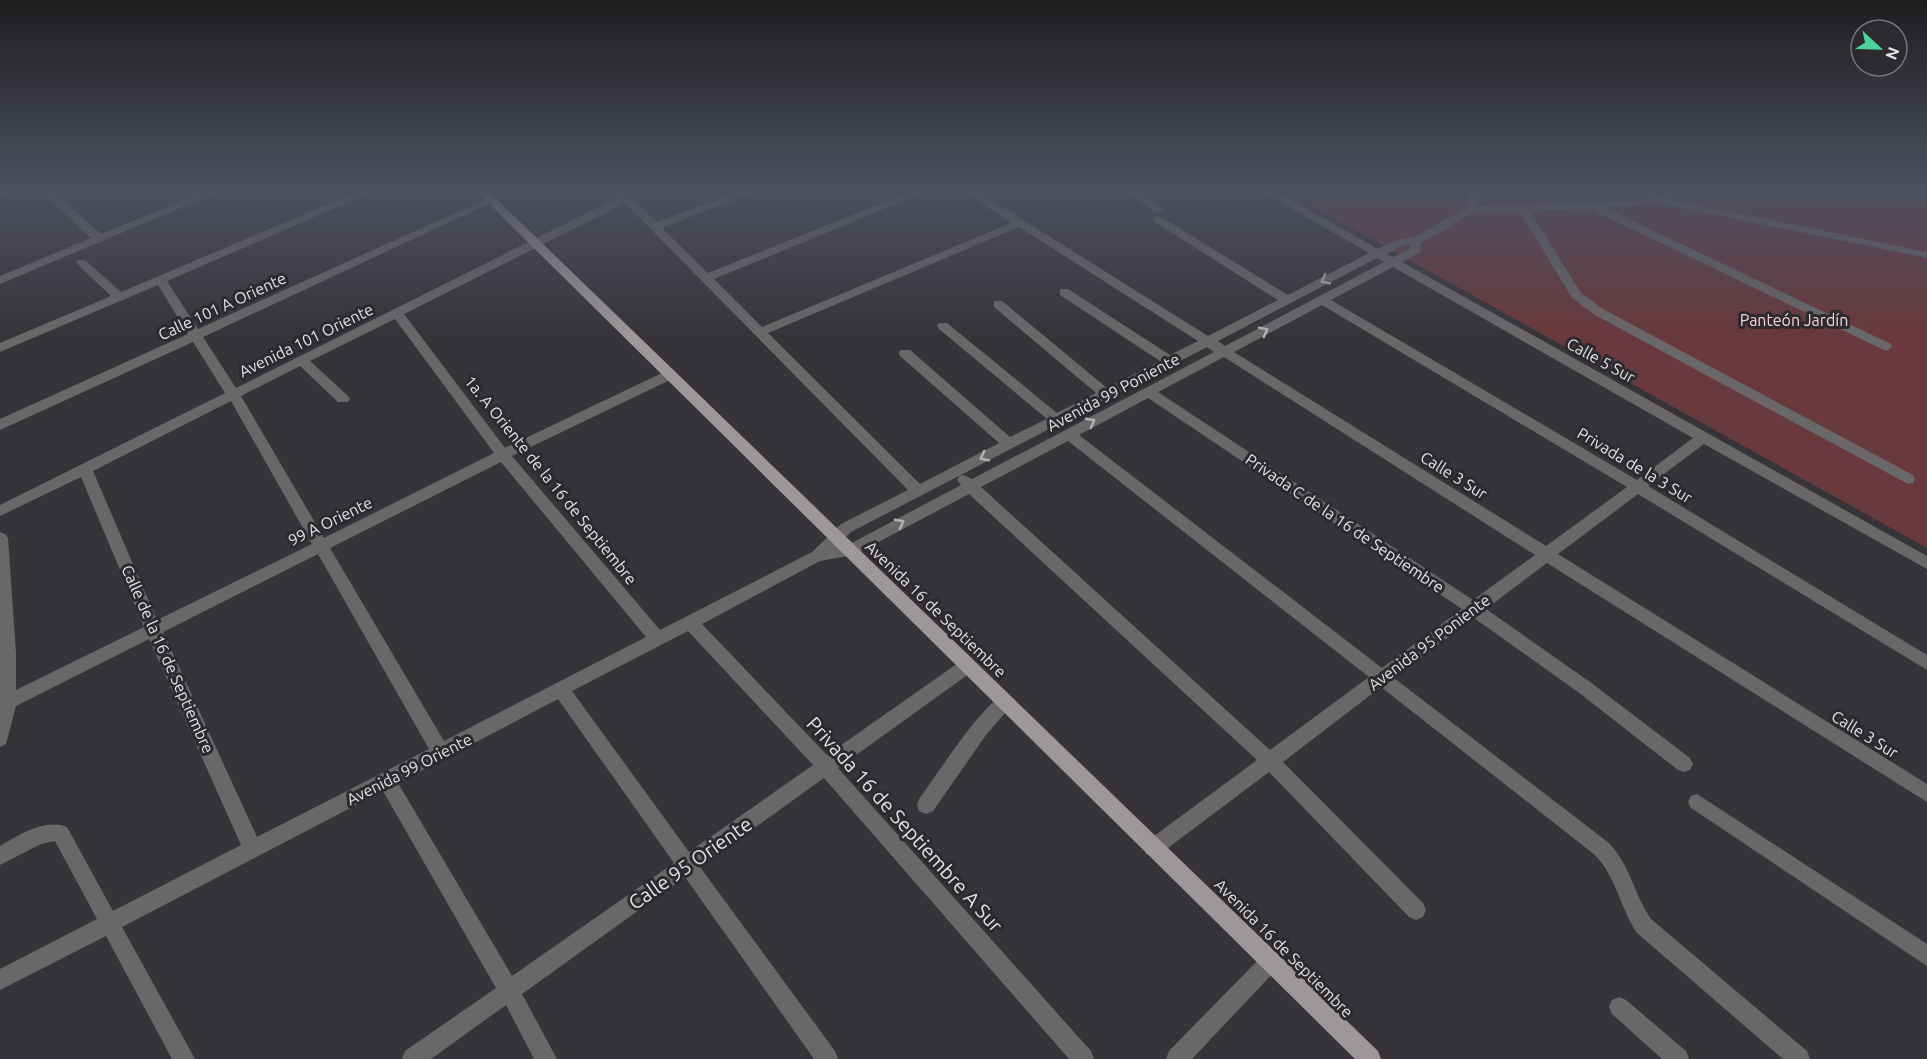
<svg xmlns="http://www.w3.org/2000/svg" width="1927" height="1059" font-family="Ubuntu,sans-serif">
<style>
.green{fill:#68393d}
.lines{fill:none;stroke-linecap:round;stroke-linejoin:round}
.minor{fill:#6a6769;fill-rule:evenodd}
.major{fill:#9d979a;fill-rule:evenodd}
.oneway{stroke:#b3b1b3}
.labels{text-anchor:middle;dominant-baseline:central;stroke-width:6;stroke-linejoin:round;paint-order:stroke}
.street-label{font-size:16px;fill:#e4e2e5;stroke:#2d2a2f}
.park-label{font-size:16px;fill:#f9d4d6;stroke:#2d2a2f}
.near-street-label{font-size:20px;fill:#e4e2e5;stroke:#2d2a2f}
</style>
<rect width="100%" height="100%" fill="#373439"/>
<!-- green -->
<path class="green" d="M 1276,186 L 1927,186 L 1927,548 Z"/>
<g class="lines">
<!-- minor -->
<g class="minor">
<path d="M 12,186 L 28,186 L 0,198 L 0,191 Z"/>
<path d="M 35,186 L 47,186 L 101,234 L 194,196 L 184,186 L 196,186 L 203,192 L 218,186 L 233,186 L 0,284 L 0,276 L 91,238 Z"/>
<path d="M 371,186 L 386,186 L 167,281 L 198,329 L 486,199 L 490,198 L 495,201 L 203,337 L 236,388 L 619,197 L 609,186 L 620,186 L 657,222 L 753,186 L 769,186 L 662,228 L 708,273 L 925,186 L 940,186 L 714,279 L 762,327 L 1011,223 L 956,186 L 969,186 L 1208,336 L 1278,300 L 1153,221 L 1153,217 L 1161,217 L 1288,295 L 1369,253 L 1253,186 L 1267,186 L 1378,249 L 1398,239 L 1413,238 L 1466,208 L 1470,186 L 1480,186 L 1477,206 L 1636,201 L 1646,199 L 1623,186 L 1637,186 L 1659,197 L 1667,195 L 1679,186 L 1692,186 L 1674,200 L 1927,252 L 1927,258 L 1658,203 L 1606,208 L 1891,344 L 1892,347 L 1886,351 L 1590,209 L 1530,211 L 1581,293 L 1603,309 L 1913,475 L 1915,479 L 1913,483 L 1908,484 L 1595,315 L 1572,298 L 1520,212 L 1473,213 L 1421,243 L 1420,252 L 1402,262 L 1927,556 L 1927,569 L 1704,444 L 1648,486 L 1927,655 L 1927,670 L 1638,494 L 1558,554 L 1927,784 L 1927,802 L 1547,563 L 1486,609 L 1590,682 L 1690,758 L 1693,764 L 1690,770 L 1684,772 L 1678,770 L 1578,692 L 1474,618 L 1394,678 L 1609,843 C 1630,865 1634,894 1651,919 L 1807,1051 L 1810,1059 L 1783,1059 L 1637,933 C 1620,908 1617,878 1595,855 L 1381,687 L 1283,762 L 1423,903 L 1426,910 L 1423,917 L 1416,920 L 1409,917 L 1269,772 L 1160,854 L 1153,857 L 1146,854 L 1144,848 L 1146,842 L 1257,760 L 969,494 L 854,555 L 820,561 L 702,624 L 827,755 L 961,661 L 967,659 L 973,661 L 975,666 L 973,671 L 838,768 L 1091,1051 L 1094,1059 L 1069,1059 L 824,778 L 700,867 L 835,1051 L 838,1059 L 814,1059 L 685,877 L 522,994 L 557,1059 L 534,1059 L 506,1005 L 431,1059 L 402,1059 L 405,1051 L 496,988 L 383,791 L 122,927 L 195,1059 L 172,1059 L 106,936 L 0,990 L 0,969 L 97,919 L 55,841 L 41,844 L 0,865 L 0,846 C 19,835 44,818 67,827 L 113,911 L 241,845 L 149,639 L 16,706 L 6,744 L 0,747 L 0,532 L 5,534 L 8,538 L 16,653 L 16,690 L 144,627 L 81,477 L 0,516 L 0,505 L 225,393 L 193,342 L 0,430 L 0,419 L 188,334 L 158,285 L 0,352 L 0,343 L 111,296 L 77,264 L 77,260 L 85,260 L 121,292 ZM 625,203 L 908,490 L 841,524 L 812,552 L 660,630 L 512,456 L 674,378 L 676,375 L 674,372 L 664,372 L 505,448 L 404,314 ZM 1019,227 L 1198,341 L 1170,355 L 1068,289 L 1060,289 L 1060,295 L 1160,361 L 1107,388 L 1002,301 L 994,301 L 994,307 L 1096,393 L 1057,413 L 947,323 L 939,323 L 937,326 L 939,329 L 1047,419 L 1010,437 L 910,350 L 900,350 L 899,353 L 900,356 L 999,443 L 920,484 L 768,333 ZM 1404,245 L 1410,245 L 1410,249 L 1393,257 L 1387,254 ZM 1377,258 L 1384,262 L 1225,346 L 1218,341 ZM 1393,267 L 1693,438 L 1637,480 L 1331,300 ZM 1322,305 L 1627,487 L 1546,546 L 1234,352 ZM 395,319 L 494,453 L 324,538 L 241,396 L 300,366 L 338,402 L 348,402 L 350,399 L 348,396 L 310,361 ZM 1207,347 L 1214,352 L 972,479 L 964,475 L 959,476 L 957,480 L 961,485 L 846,546 L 836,547 L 851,532 ZM 1224,357 L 1535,555 L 1473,600 L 1158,392 ZM 1148,398 L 1462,609 L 1382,668 L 1079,435 ZM 231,401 L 312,544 L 157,620 L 93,471 ZM 1068,441 L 1369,677 L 1270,750 L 981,487 ZM 501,462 L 646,637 L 444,741 L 330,548 ZM 318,554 L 429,749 L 257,837 L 163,632 ZM 688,631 L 813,765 L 689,852 L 572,691 ZM 558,699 L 674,863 L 512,976 L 398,783 Z"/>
<path d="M 1118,186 L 1131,186 L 1164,209 L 1158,212 L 1154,211 Z"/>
<path d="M 1004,695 L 1010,697 L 1013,702 L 1010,707 L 986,735 L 933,811 L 926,814 L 919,811 L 917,805 L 919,799 C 935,778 983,702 1004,695 Z"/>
<path d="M 1697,794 L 1927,944 L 1927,966 L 1691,808 L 1688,802 L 1691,796 Z"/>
<path d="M 1270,952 L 1277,955 L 1280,962 L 1277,969 L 1192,1059 L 1166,1059 L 1169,1051 L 1263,955 Z"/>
<path d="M 1619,997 L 1626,1000 L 1686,1051 L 1689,1059 L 1662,1059 L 1612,1014 L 1609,1007 L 1612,1000 Z"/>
</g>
<!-- major -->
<path class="major" d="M 471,186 L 483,186 L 1378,1051 L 1381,1059 L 1355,1059 Z"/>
</g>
<!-- one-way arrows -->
<defs><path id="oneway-chevron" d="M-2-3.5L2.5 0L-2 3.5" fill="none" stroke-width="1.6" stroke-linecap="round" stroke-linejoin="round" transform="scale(1.5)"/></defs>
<g class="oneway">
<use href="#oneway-chevron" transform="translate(1325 280) rotate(153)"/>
<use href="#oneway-chevron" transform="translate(1264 331) rotate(-28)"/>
<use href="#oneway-chevron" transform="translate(1091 422) rotate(-28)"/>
<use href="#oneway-chevron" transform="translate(984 457) rotate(153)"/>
<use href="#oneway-chevron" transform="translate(900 523) rotate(-28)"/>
</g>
<!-- sky -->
<linearGradient id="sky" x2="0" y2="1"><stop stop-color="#1e1d1f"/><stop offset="0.56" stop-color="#4d505f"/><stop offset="1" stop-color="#4d505f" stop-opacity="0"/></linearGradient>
<rect width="1927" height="335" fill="url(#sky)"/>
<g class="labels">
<!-- street labels -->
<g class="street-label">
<text transform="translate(222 306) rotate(-25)">Calle 101 A Oriente</text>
<text transform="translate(306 340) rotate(-26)">Avenida 101 Oriente</text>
<text transform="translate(1601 360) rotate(29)">Calle 5 Sur</text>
<text transform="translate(1113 392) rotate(-28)">Avenida 99 Poniente</text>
<text transform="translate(1635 465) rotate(31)">Privada de la 3 Sur</text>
<text transform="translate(1454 475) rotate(32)">Calle 3 Sur</text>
<text transform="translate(551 480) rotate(51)">1a. A Oriente de la 16 de Septiembre</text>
<text transform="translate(330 521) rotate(-26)">99 A Oriente</text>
<text transform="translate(1345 523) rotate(34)">Privada C de la 16 de Septiembre</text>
<text transform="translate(936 609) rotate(44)">Avenida 16 de Septiembre</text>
<text transform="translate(1429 642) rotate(-37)">Avenida 95 Poniente</text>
<text transform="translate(168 659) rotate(66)">Calle de la 16 de Septiembre</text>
<text transform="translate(1865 734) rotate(32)">Calle 3 Sur</text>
<text transform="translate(409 769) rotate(-27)">Avenida 99 Oriente</text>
<text transform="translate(1284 948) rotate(45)">Avenida 16 de Septiembre</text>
</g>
<!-- park labels -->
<g class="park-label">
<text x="1794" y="320">Panteón Jardín</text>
</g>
<!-- near-street labels -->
<g class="near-street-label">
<text transform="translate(905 824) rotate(48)">Privada 16 de Septiembre A Sur</text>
<text transform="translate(690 863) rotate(-35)">Calle 95 Oriente</text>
</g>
</g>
<!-- north arrow -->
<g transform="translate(1879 48) rotate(112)"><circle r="28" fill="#2d2a2f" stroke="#767478" stroke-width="1.5"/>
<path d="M0-4.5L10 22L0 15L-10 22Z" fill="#4cd39b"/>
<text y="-9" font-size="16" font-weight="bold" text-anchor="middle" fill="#e4e2e5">N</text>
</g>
</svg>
